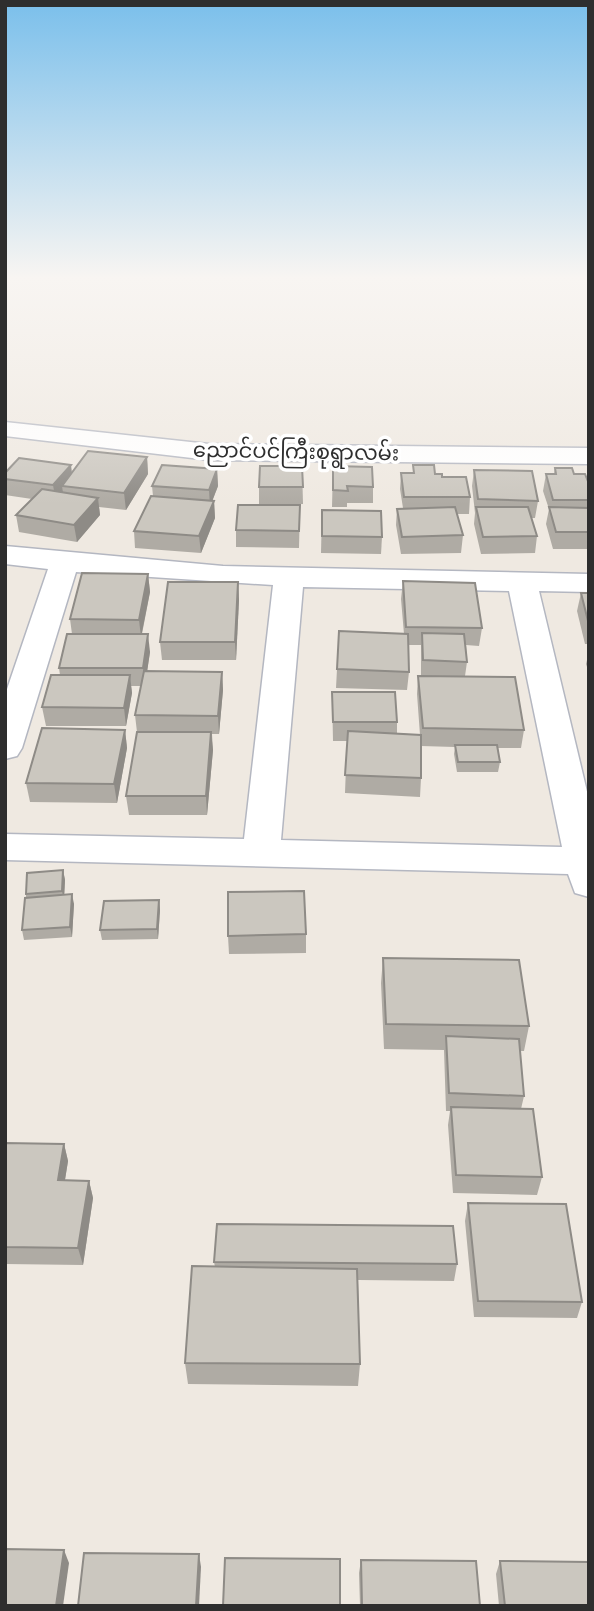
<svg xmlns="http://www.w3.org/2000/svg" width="594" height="1611" font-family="Cabin,'Noto Sans Myanmar',sans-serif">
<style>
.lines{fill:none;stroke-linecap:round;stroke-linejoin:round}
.minor-casing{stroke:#b4b7c1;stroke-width:3}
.minor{fill:#fff;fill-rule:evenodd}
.wall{fill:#afaba4}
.shaded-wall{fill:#8e8b86}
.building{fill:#cbc7bf;stroke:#8e8b86;stroke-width:2}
.labels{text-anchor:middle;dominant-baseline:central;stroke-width:7;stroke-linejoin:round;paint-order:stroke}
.far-street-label{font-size:21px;fill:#2e2e2e;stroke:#fff}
</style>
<rect width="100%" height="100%" fill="#efe9e1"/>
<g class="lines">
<!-- minor casing -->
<g class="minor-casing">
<g id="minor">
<path d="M 5,422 L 209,444 L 589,448 L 589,464 L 209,460 L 5,436 Z"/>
<path d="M 5,546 L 223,566 L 589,574 L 589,592 L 539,591 L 589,800 L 589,897 L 575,893 L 568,874 L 5,860 L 5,834 L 244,839 L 273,585 L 76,572 L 22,748 L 17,756 L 5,759 L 5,695 L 48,569 L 5,564 ZM 303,587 L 509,591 L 562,847 L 281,840 Z"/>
</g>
</g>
<!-- minor -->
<use href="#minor" class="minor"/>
</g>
<!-- wall -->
<g class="wall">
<path d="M 147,457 L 148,474 L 126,510 L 99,507 L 100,515 L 77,542 L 19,532 L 16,515 L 32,499 L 5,495 L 5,473 L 72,473 Z"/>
<path d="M 413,465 L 442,477 L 470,497 L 469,514 L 457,514 L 463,535 L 461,553 L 401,554 L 396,525 L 397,509 L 403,508 L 400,489 L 401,473 L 413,473 Z"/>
<path d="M 302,466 L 303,504 L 259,504 L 259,487 Z"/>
<path d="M 333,466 L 373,487 L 373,503 L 347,503 L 347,507 L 332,507 Z"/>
<path d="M 555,468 L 574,474 L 589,484 L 589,549 L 553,549 L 546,524 L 549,509 L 543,491 L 546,474 L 554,474 Z"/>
<path d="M 217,469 L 218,486 L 212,501 L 214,501 L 215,518 L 201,553 L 135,548 L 134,531 L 153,496 L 152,486 Z"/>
<path d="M 474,470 L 538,501 L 535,518 L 531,518 L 537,536 L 535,553 L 481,554 L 474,524 L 475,513 L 472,486 Z"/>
<path d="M 300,505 L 299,548 L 236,547 L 236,530 Z"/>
<path d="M 322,510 L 382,537 L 381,554 L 321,553 Z"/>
<path d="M 148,574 L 150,592 L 142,634 L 150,652 L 147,671 L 222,672 L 223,690 L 219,734 L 212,734 L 213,750 L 207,815 L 129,815 L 126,796 L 137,732 L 135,715 L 141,686 L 131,686 L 132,693 L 126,726 L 46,726 L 42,707 L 60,675 L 59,668 L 72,634 L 70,619 Z"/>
<path d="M 403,581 L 482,628 L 479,646 L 466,645 L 467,662 L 465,676 L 524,730 L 521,748 L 498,748 L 500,762 L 498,772 L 457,772 L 454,754 L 455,747 L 421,746 L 421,738 L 421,778 L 420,797 L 345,793 L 347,741 L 333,741 L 332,692 L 397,722 L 397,733 L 420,735 L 417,694 L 418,676 L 421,676 L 421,645 L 408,645 L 409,672 L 407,690 L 336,688 L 337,669 L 404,634 L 401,599 Z"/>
<path d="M 238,582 L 239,600 L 236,660 L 162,660 L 160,642 Z"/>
<path d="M 581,593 L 589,593 L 589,644 L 585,644 L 577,611 Z"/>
<path d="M 589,652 L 589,673 L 586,664 Z"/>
<path d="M 125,730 L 127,748 L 117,803 L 30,802 L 26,783 Z"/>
<path d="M 63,870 L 65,880 L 64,895 L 74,904 L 72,937 L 24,940 L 22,930 L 26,898 L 26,894 Z"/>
<path d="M 159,900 L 160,910 L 158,939 L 102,940 L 100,930 Z"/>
<path d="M 306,934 L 306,953 L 229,954 L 228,936 Z"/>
<path d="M 383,958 L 529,1026 L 524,1051 L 520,1051 L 524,1096 L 521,1109 L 542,1177 L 537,1195 L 453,1193 L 448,1125 L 450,1111 L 446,1111 L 444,1050 L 384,1049 L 381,983 Z"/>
<path d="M 5,1143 L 64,1144 L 68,1161 L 65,1180 L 89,1181 L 93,1198 L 83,1265 L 5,1264 Z"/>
<path d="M 468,1203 L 582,1302 L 577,1318 L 474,1317 L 465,1221 Z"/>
<path d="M 214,1262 L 457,1264 L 454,1281 L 358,1280 L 360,1364 L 358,1386 L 188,1384 L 185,1363 L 215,1267 Z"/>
<path d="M 361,1560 L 480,1606 L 360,1606 L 359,1573 Z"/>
<path d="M 500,1561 L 589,1606 L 499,1606 L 496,1574 Z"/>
</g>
<!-- shaded-wall -->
<g class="shaded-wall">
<path d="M 147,457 L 148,474 L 126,510 L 124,493 Z"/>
<path d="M 71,465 L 73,481 L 62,486 L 63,493 L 56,502 L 53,485 Z"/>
<path d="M 217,469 L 218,486 L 210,507 L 209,490 Z"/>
<path d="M 98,498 L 100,515 L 77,542 L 74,525 Z"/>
<path d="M 214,501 L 215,518 L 201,553 L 199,536 Z"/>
<path d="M 148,574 L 150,592 L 141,637 L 139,620 Z"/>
<path d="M 238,582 L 239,600 L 236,660 L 235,642 Z"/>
<path d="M 148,634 L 150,652 L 145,686 L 143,668 Z"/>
<path d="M 222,672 L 223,690 L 219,734 L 218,716 Z"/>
<path d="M 130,675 L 132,693 L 126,726 L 124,708 Z"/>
<path d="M 125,730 L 127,748 L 117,803 L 114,784 Z"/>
<path d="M 211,732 L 213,750 L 207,815 L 206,796 Z"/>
<path d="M 63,870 L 65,880 L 64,901 L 62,891 Z"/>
<path d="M 72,894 L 74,904 L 72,937 L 70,927 Z"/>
<path d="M 159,900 L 160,910 L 158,939 L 157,929 Z"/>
<path d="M 64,1144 L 68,1161 L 62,1198 L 58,1180 Z"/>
<path d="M 89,1181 L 93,1198 L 83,1265 L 78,1248 Z"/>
<path d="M 64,1550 L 69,1563 L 63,1606 L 56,1606 Z"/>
<path d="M 199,1554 L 201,1567 L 199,1606 L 196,1606 Z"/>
</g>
<!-- building -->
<g class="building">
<path d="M 88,451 L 147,457 L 124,493 L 62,486 Z"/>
<path d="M 19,458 L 71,465 L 53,485 L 5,479 L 5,473 Z"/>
<path d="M 162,465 L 217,469 L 209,490 L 152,486 Z"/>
<path d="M 413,465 L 434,465 L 435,474 L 442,474 L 442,477 L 466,477 L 470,497 L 404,497 L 401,473 L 414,473 Z"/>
<path d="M 260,466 L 302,466 L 303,487 L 259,487 Z"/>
<path d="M 333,466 L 372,467 L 373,487 L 347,486 L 348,491 L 333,490 Z"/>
<path d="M 555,468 L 572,468 L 574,474 L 585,474 L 589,484 L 589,500 L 553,500 L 546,474 L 556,474 Z"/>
<path d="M 474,470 L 532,471 L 538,501 L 478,499 Z"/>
<path d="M 42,489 L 98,498 L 74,525 L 16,515 Z"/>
<path d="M 151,496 L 214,501 L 199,536 L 134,531 Z"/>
<path d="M 238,505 L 300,505 L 299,531 L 236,530 Z"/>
<path d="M 455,507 L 463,535 L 402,537 L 397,509 Z"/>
<path d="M 476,507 L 528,507 L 537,536 L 483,537 Z"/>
<path d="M 549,507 L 589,508 L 589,532 L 556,532 Z"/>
<path d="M 322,510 L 381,511 L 382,537 L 322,536 Z"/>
<path d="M 82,573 L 148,574 L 139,620 L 70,619 Z"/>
<path d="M 403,581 L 475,583 L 482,628 L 406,627 Z"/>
<path d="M 168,582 L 238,582 L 235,642 L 160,642 Z"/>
<path d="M 581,593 L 589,593 L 589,625 Z"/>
<path d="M 339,631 L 408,634 L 409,672 L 337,669 Z"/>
<path d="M 422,633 L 464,634 L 467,662 L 423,660 Z"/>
<path d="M 67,634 L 148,634 L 143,668 L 59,668 Z"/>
<path d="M 144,671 L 222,672 L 218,716 L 135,715 Z"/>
<path d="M 51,675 L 130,675 L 124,708 L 42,707 Z"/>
<path d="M 418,676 L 515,677 L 524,730 L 423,728 Z"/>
<path d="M 332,692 L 395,692 L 397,722 L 333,722 Z"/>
<path d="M 42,728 L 125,730 L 114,784 L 26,783 Z"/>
<path d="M 348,731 L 421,735 L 421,778 L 345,775 Z"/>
<path d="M 137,732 L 211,732 L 206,796 L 126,796 Z"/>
<path d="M 455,745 L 497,745 L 500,762 L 458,762 Z"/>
<path d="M 63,870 L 62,891 L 26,894 L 27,873 Z"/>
<path d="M 304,891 L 306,934 L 228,936 L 228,892 Z"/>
<path d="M 72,894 L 70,927 L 22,930 L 25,898 Z"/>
<path d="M 159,900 L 157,929 L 100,930 L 104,901 Z"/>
<path d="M 383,958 L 519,960 L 529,1026 L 386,1024 Z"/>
<path d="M 446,1036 L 519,1039 L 524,1096 L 449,1093 Z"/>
<path d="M 451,1107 L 533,1109 L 542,1177 L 456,1175 Z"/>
<path d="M 5,1143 L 64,1144 L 58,1180 L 89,1181 L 78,1248 L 5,1247 Z"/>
<path d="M 468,1203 L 566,1204 L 582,1302 L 478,1301 Z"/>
<path d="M 217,1224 L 453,1226 L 457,1264 L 214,1262 Z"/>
<path d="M 192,1266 L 357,1269 L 360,1364 L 185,1363 Z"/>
<path d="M 5,1549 L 64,1550 L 56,1606 L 5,1606 Z"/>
<path d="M 84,1553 L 199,1554 L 196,1606 L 78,1606 Z"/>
<path d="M 225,1558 L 340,1559 L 340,1606 L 223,1606 Z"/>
<path d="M 361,1560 L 476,1561 L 480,1606 L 362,1606 Z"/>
<path d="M 500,1561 L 589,1562 L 589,1606 L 505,1606 Z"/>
</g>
<!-- sky -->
<linearGradient id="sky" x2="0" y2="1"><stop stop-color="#7abfeb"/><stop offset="0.55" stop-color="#f8f5f2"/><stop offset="1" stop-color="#f8f5f2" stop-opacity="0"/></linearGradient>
<rect width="594" height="504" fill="url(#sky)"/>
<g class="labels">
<!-- far-street labels -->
<g class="far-street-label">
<text transform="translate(296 451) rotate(1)">ညောင်ပင်ကြီးစုရွာလမ်း</text>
</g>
</g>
<!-- border -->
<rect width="594" height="1611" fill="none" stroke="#2e2e2e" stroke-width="14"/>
</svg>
